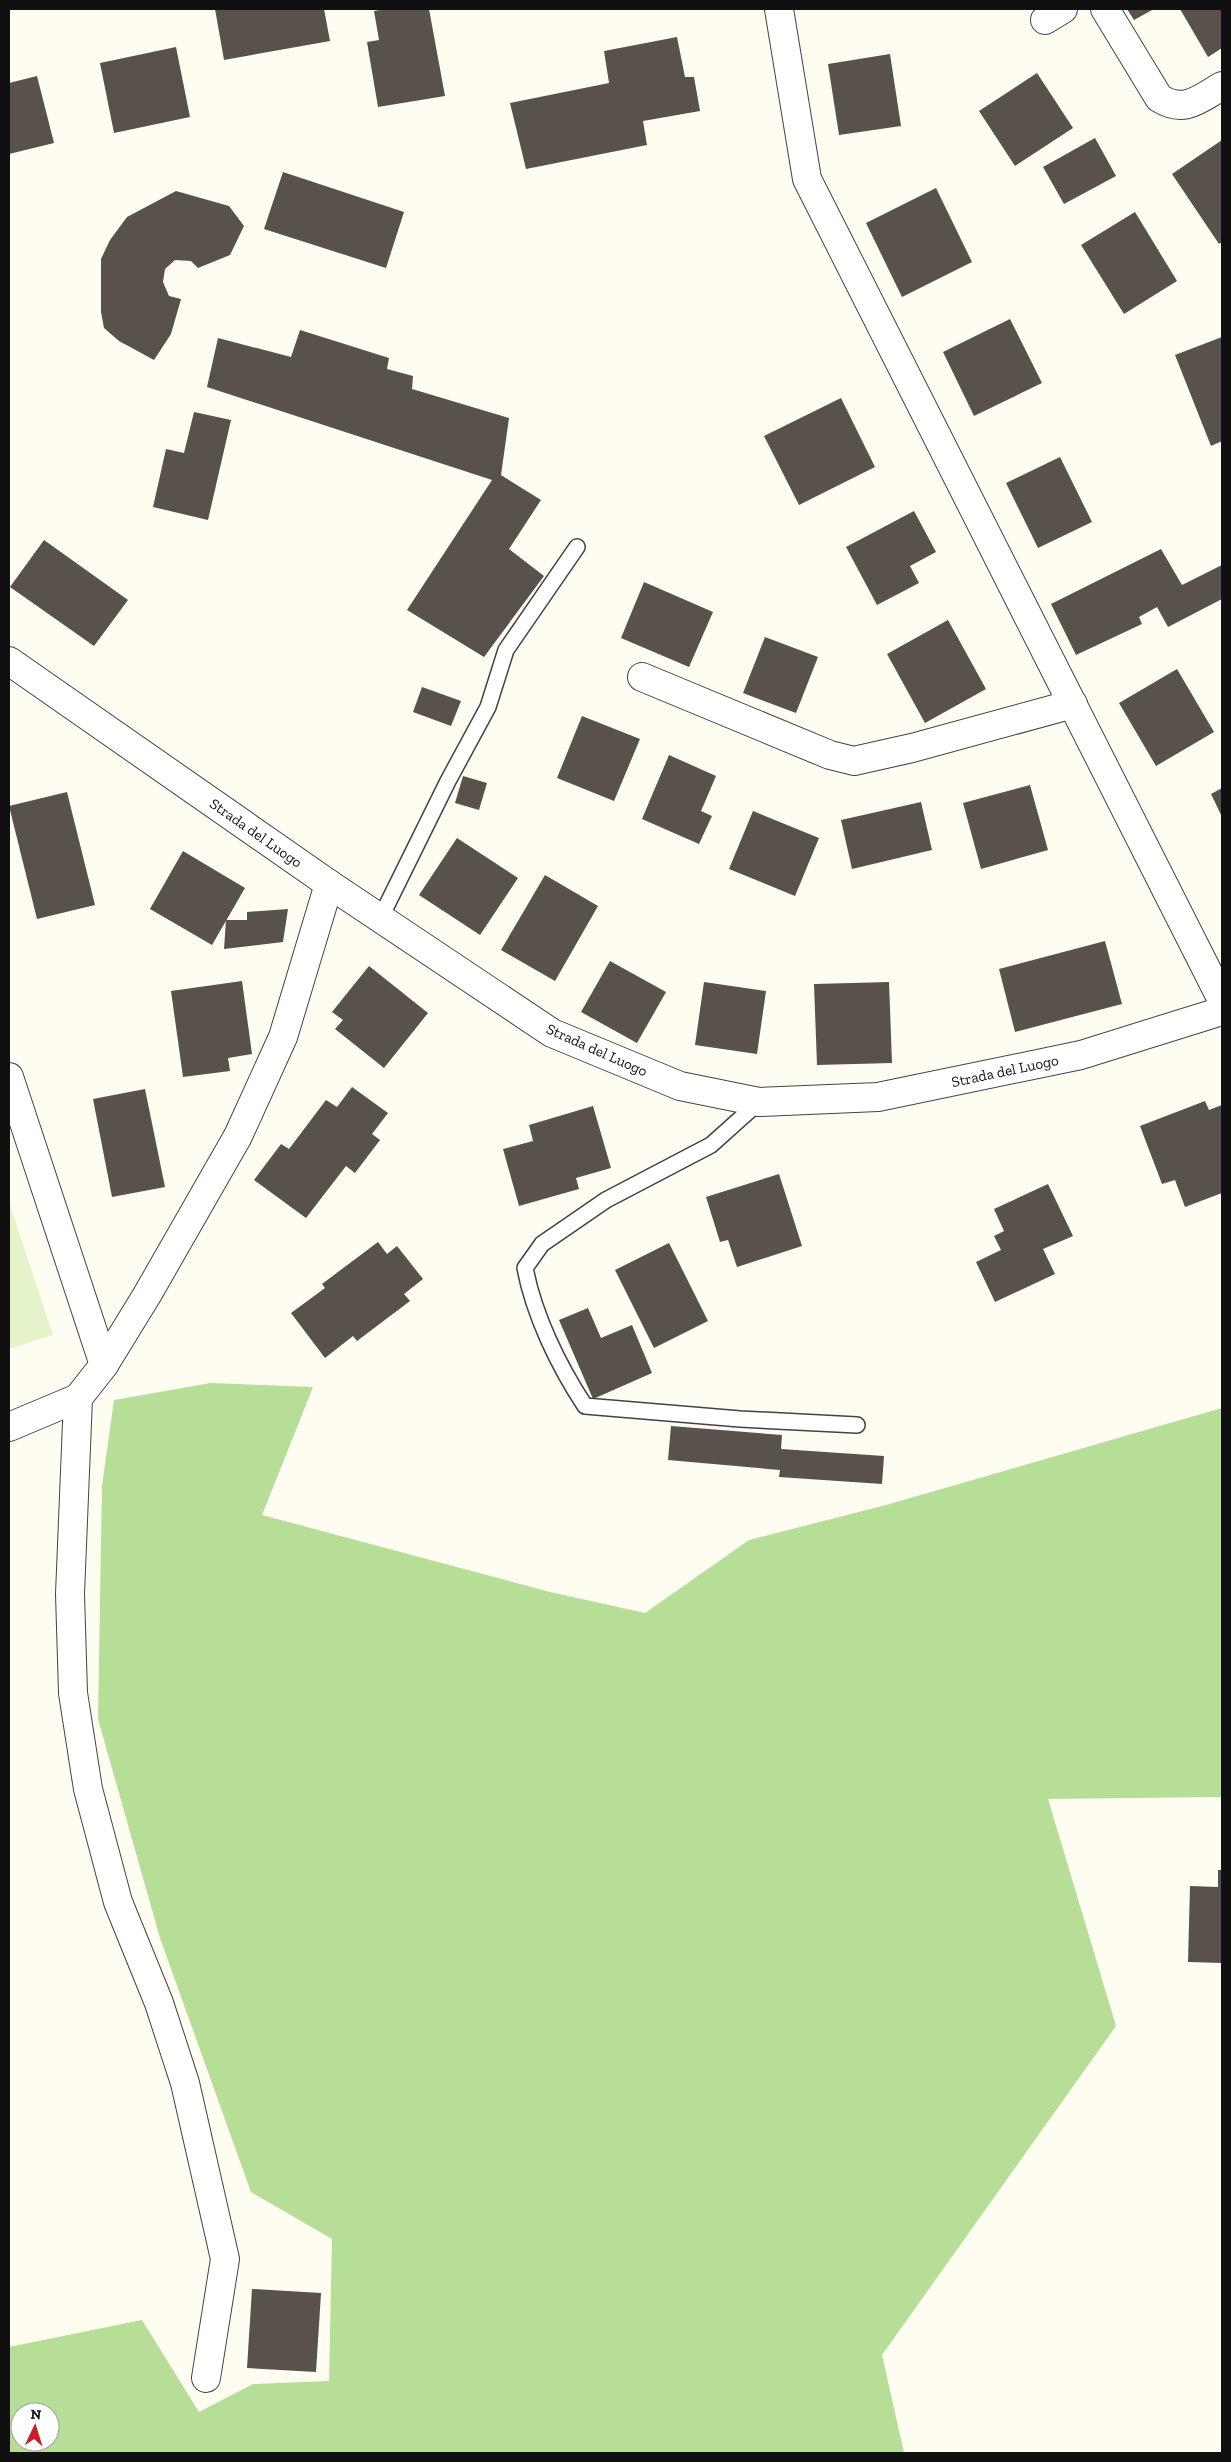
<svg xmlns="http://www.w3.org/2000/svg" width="1231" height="2462" font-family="'Zilla Slab',serif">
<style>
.forest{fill:#b6de97;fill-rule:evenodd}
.pitch{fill:#e5f3cb}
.building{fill:#59514b}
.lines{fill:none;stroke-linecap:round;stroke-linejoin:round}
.service-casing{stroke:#434343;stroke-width:18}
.minor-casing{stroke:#434343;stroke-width:30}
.tertiary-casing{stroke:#434343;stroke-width:30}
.service{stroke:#fff;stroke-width:15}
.minor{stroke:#fff;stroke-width:28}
.tertiary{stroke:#fff;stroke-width:28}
.labels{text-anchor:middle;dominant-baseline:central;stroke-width:5;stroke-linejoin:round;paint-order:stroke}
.street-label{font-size:15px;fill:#101010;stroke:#fff}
</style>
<rect width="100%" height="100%" fill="#fffdf2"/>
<!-- forest -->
<path class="forest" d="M 211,1383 L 313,1387 L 262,1515 L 550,1592 L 645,1613 L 749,1540 L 886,1505 L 1222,1408 L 1222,1797 L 1048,1799 L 1116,2026 L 882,2355 L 904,2453 L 9,2453 L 9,2347 L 142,2320 L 199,2412 L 253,2384 L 329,2381 L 332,2239 L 251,2192 L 160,1938 L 98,1719 L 102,1486 L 114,1400 ZM 20,2412 L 50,2412 L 50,2442 L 20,2442 Z"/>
<!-- pitch -->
<path class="pitch" d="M 9,1202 L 53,1335 L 9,1349 Z"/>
<!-- building -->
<g class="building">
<path d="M 215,9 L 324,9 L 330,41 L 224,60 Z"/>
<path d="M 386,9 L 429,9 L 445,96 L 378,107 L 367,42 L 379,40 L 374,11 Z"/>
<path d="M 1127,9 L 1154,9 L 1134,20 Z"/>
<path d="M 1180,9 L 1222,9 L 1222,48 L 1208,57 Z"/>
<path d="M 677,37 L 685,77 L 694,77 L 700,111 L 643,121 L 647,145 L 526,169 L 510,103 L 609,83 L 604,51 Z"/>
<path d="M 176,47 L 190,117 L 114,133 L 100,63 Z"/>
<path d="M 890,54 L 901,126 L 839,135 L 828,64 Z"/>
<path d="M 1037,73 L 1073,128 L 1015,166 L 979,111 Z"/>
<path d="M 37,76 L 54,143 L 9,154 L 9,83 Z"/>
<path d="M 1095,138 L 1116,176 L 1064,204 L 1043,167 Z"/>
<path d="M 1222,140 L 1222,242 L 1219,244 L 1172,174 Z"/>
<path d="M 283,172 L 404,212 L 386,268 L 264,229 Z"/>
<path d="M 936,188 L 972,262 L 902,297 L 866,223 Z"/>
<path d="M 176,191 L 229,206 L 244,226 L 230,255 L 198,268 L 191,261 L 175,260 L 165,269 L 163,282 L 169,296 L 181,299 L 171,334 L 154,360 L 119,341 L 104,328 L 101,312 L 101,259 L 110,240 L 127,217 Z"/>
<path d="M 1135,212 L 1177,281 L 1124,314 L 1081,245 Z"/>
<path d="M 1010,319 L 1042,383 L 974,416 L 943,352 Z"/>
<path d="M 300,330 L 389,358 L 387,369 L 413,376 L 412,389 L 509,418 L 501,475 L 541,500 L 509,549 L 544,576 L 484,657 L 407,610 L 492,480 L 207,387 L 218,338 L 291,357 Z"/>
<path d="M 1222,337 L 1222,441 L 1211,446 L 1175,355 Z"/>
<path d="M 841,398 L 875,467 L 799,505 L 764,436 Z"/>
<path d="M 194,412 L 231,420 L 208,520 L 153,507 L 166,449 L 184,453 Z"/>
<path d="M 1060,457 L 1092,522 L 1038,548 L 1006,483 Z"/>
<path d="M 914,511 L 936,552 L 910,566 L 919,583 L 877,605 L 846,547 Z"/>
<path d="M 44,540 L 128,600 L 94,646 L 10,587 Z"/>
<path d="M 1161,549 L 1182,585 L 1222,565 L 1222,599 L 1168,627 L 1157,607 L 1139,617 L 1142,624 L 1076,655 L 1051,604 Z"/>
<path d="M 644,582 L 713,612 L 689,667 L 621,638 Z"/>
<path d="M 948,620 L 986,689 L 925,723 L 887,654 Z"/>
<path d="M 765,637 L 818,657 L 796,713 L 743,693 Z"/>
<path d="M 1177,669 L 1214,732 L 1156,766 L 1119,703 Z"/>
<path d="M 422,687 L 461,701 L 451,726 L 413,712 Z"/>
<path d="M 582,716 L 640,739 L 614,801 L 557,778 Z"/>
<path d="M 669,755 L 716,776 L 701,811 L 712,816 L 699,844 L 642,819 Z"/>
<path d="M 463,776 L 487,783 L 479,810 L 455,803 Z"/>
<path d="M 1030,785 L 1048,850 L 981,869 L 963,803 Z"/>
<path d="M 1222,788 L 1222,817 L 1211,794 Z"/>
<path d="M 67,792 L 95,905 L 37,919 L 9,806 Z"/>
<path d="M 921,802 L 932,850 L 852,869 L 841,820 Z"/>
<path d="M 753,811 L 819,838 L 795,896 L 729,869 Z"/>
<path d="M 457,838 L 518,878 L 480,935 L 419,895 Z"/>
<path d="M 183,851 L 245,888 L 212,945 L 150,909 Z"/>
<path d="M 545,875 L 598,906 L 555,981 L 501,950 Z"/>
<path d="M 288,909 L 283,942 L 224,949 L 226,920 L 247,920 L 247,912 Z"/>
<path d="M 1105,941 L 1122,1004 L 1015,1032 L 999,969 Z"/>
<path d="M 610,961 L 666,992 L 637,1043 L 581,1012 Z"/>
<path d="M 369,966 L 428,1013 L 384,1068 L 335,1029 L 343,1020 L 332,1012 Z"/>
<path d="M 242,981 L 252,1054 L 228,1058 L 230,1071 L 183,1077 L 171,991 Z"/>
<path d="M 704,982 L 766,991 L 757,1054 L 695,1045 Z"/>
<path d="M 889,982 L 892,1063 L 817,1065 L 814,984 Z"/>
<path d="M 352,1087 L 388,1113 L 372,1134 L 380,1140 L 355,1173 L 346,1166 L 306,1218 L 254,1180 L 281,1144 L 289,1149 L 326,1100 L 337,1107 Z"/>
<path d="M 145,1089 L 165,1187 L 112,1197 L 93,1099 Z"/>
<path d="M 1205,1101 L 1209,1110 L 1222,1105 L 1222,1193 L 1185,1207 L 1175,1180 L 1162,1184 L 1140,1126 Z"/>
<path d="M 593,1106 L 611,1168 L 576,1178 L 579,1189 L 519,1206 L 503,1149 L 533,1141 L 529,1125 Z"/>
<path d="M 779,1174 L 802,1246 L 737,1267 L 728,1240 L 720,1242 L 706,1197 Z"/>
<path d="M 1048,1184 L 1073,1236 L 1043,1249 L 1055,1274 L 995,1302 L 976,1262 L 1001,1250 L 994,1236 L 1004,1231 L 994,1209 Z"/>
<path d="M 378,1242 L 387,1254 L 397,1246 L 423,1279 L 404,1294 L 410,1301 L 357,1341 L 353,1336 L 325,1358 L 291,1313 L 325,1288 L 322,1284 Z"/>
<path d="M 669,1243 L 708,1321 L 654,1348 L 615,1270 Z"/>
<path d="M 588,1308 L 601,1338 L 632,1325 L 652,1373 L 593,1399 L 559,1320 Z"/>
<path d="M 671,1426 L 782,1435 L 781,1449 L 884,1456 L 882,1484 L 779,1477 L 780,1470 L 668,1460 Z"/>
<path d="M 1218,1870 L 1222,1870 L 1222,1963 L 1188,1962 L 1190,1886 L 1218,1887 Z"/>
<path d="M 252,2289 L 321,2293 L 316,2372 L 247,2368 Z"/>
</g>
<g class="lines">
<!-- service casing -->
<g class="service-casing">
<g id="service">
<path d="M 380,919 L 448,781 L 488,707 L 506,650 L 577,547"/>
<path d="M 759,1102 L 711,1145 L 606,1200 L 542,1244 L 525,1268 C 534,1315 558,1365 585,1406 L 740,1419 L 857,1425"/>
</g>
</g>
<!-- minor casing -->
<g class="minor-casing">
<g id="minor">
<path d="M 779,9 L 807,179 L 1222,1000"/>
<path d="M 1105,9 L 1159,98 C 1185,114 1199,99 1222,86"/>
<path d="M 1045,20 L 1063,9"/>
<path d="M 642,677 L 830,755 L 854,761 L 912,748 L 1073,704"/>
<path d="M 9,1077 L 104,1365 L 147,1295 L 238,1136 L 283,1037 L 329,884"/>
<path d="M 78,1398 L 70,1594 L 73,1693 L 88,1789 L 118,1902 L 159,2003 L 185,2083 L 225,2259 L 206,2378"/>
<path d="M 9,1427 L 78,1398 L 104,1365"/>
</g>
</g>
<!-- tertiary casing -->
<g class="tertiary-casing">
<path id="tertiary" d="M 9,661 L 329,884 L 552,1033 L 680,1086 L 759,1102 L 878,1097 L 1081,1055 L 1222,1011"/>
</g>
<!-- service -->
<use href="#service" class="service"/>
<!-- minor -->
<use href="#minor" class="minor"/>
<!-- tertiary -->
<use href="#tertiary" class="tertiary"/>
</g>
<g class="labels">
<!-- street labels -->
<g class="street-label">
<text transform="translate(256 833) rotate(35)">Strada del Luogo</text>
<text transform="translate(597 1050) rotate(24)">Strada del Luogo</text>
<text transform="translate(1005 1071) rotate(-12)">Strada del Luogo</text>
</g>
</g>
<!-- border -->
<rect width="1231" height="2462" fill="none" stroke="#101010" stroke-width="20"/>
<!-- north arrow -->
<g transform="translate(35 2427) rotate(4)"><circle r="24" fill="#ffffff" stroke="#9f9f9f"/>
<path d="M0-4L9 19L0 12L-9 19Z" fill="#c91e25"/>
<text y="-8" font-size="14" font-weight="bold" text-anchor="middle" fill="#101010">N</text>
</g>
</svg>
